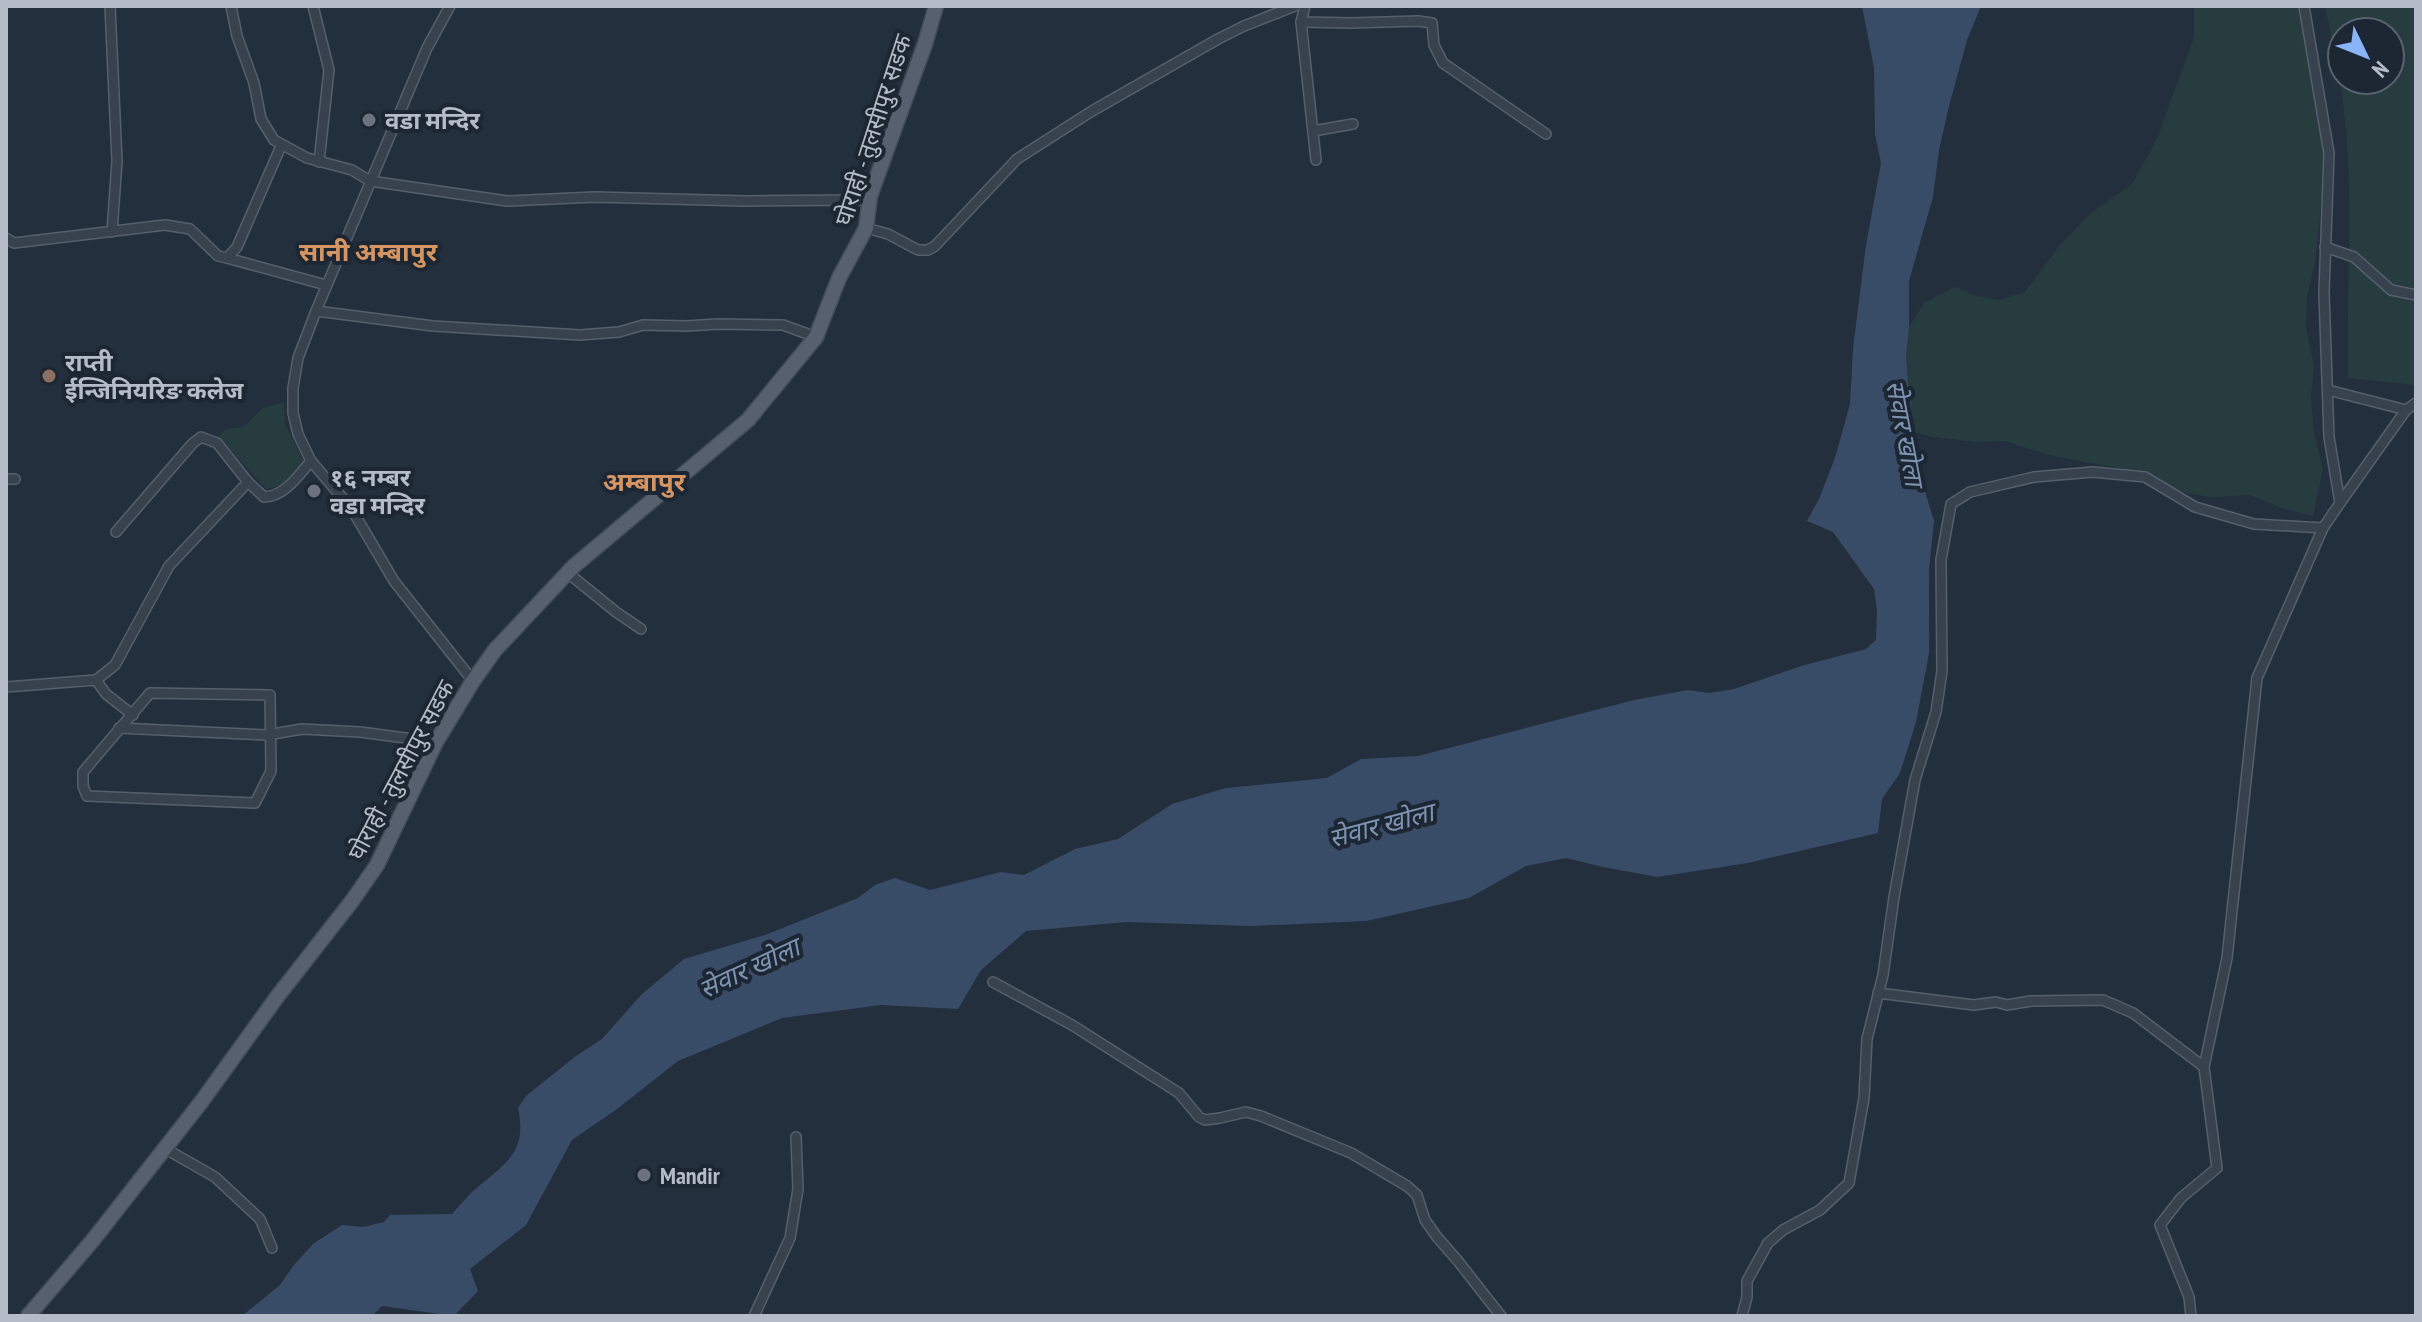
<svg xmlns="http://www.w3.org/2000/svg" width="2422" height="1322" font-family="'PT Sans Narrow','Noto Sans Devanagari',sans-serif">
<style>
.green{fill:#263c3f;fill-rule:evenodd}
.water{fill:#394c67}
.lines{fill:none;stroke-linecap:round;stroke-linejoin:round}
.minor-casing{stroke:#565f6c;stroke-width:12}
.primary-casing{stroke:#414a57;stroke-width:17}
.minor{stroke:#38414e;stroke-width:9}
.primary{stroke:#56606e;stroke-width:14}
.worship-dot{fill:#6b7280;stroke:#1d2633;stroke-width:3}
.education-dot{fill:#8d6e63;stroke:#1d2633;stroke-width:3}
.labels{text-anchor:middle;dominant-baseline:central;stroke-width:8;stroke-linejoin:round;paint-order:stroke}
.poi-label{font-size:24px;font-weight:bold;fill:#b4bcc9;stroke:#1d2633;text-anchor:start}
.street-label{font-size:24px;fill:#b4bcc9;stroke:#1d2633}
.neighbourhood-label{font-size:26px;font-weight:bold;fill:#d59563;stroke:#1d2633}
.water-label{font-size:26px;font-style:italic;fill:#7c92b1;stroke:#1d2633}
</style>
<rect width="100%" height="100%" fill="#242f3e"/>
<!-- green -->
<g class="green">
<path d="M 2194,6 L 2304,6 L 2324,136 L 2325,168 L 2315,263 L 2307,295 L 2306,328 L 2314,366 L 2311,397 L 2314,434 L 2323,469 L 2313,516 L 2285,509 L 2250,495 L 2209,497 L 2184,492 L 2145,473 L 2048,455 L 2005,441 L 1975,442 L 1933,437 L 1914,432 L 1902,338 L 1924,303 L 1955,287 L 1977,296 L 1999,300 L 2025,292 L 2059,246 L 2091,213 L 2132,184 L 2157,139 L 2194,37 Z"/>
<path d="M 2325,6 L 2416,6 L 2416,385 L 2348,378 C 2346,292 2354,206 2345,121 C 2342,82 2333,44 2325,6 ZM 2342,32 L 2390,32 L 2390,80 L 2342,80 Z"/>
<path d="M 284,402 L 285,424 L 304,462 L 280,486 L 266,489 L 218,436 L 226,429 L 243,427 L 263,408 Z"/>
</g>
<!-- water -->
<path class="water" d="M 1862,6 L 1981,6 L 1967,40 L 1949,106 L 1939,150 L 1933,197 L 1909,281 L 1909,327 L 1906,356 L 1908,384 L 1922,482 L 1934,521 L 1929,569 L 1929,653 L 1916,722 L 1900,773 L 1882,799 L 1878,833 L 1748,863 L 1657,877 L 1603,867 L 1566,858 L 1526,866 L 1469,898 L 1366,921 L 1252,926 L 1126,922 L 1026,931 L 981,970 L 958,1009 L 881,1005 L 782,1018 L 678,1061 L 617,1109 L 572,1140 L 526,1225 L 470,1269 L 478,1291 L 454,1316 L 382,1306 L 372,1316 L 242,1316 L 280,1285 L 293,1266 L 313,1244 L 342,1225 L 363,1227 L 384,1222 L 390,1215 L 452,1214 C 461,1204 469,1194 479,1186 C 509,1161 527,1150 518,1108 L 526,1096 L 576,1056 L 602,1039 L 642,994 L 684,959 L 765,935 L 858,898 L 875,885 L 895,878 L 930,890 L 1001,872 L 1024,875 L 1075,849 L 1118,839 L 1172,804 L 1226,788 L 1327,778 L 1361,759 L 1418,756 L 1634,700 L 1688,690 L 1709,693 L 1734,689 L 1801,666 L 1866,649 L 1876,640 L 1877,610 L 1874,589 L 1833,532 L 1807,521 L 1819,499 L 1835,458 L 1850,404 L 1853,349 L 1866,245 L 1881,163 L 1875,134 L 1874,68 Z"/>
<g class="lines">
<!-- minor casing -->
<g class="minor-casing">
<g id="minor">
<path d="M 110,6 L 117,161 L 112,232"/>
<path d="M 231,6 L 237,36 L 254,83 L 261,119 L 274,140 L 307,158 L 352,170 L 370,181 L 507,201 L 595,197 L 745,201 L 862,200 L 870,196"/>
<path d="M 313,6 L 329,70 L 319,162"/>
<path d="M 450,6 L 427,48 L 316,311 L 298,358 L 293,388 L 293,413 L 298,434 L 311,461 L 351,508 L 394,581 L 473,681"/>
<path d="M 1305,6 L 1301,22 L 1316,160"/>
<path d="M 1301,22 L 1352,23 L 1418,21 L 1432,23 L 1434,45 L 1443,63 L 1546,134"/>
<path d="M 1313,131 L 1353,124"/>
<path d="M 866,228 L 888,234 L 918,250 L 928,250 L 935,246 L 1017,159 L 1092,111 L 1218,39 L 1244,26 L 1295,6"/>
<path d="M 6,238 L 14,243 L 165,225 L 190,229 L 218,256 L 227,258 L 237,247 L 281,146"/>
<path d="M 2325,247 L 2354,257 L 2391,290 L 2416,295"/>
<path d="M 227,258 L 326,285"/>
<path d="M 316,311 L 433,326 L 580,335 L 619,332 L 643,325 L 687,326 L 718,324 L 783,325 L 816,337"/>
<path d="M 2328,390 L 2406,410"/>
<path d="M 6,479 L 15,479"/>
<path d="M 2340,503 L 2406,410 L 2416,403"/>
<path d="M 116,532 L 193,443 L 201,437 L 217,443 L 248,482 L 264,497 C 284,497 299,475 311,461"/>
<path d="M 568,573 L 616,612 L 641,629"/>
<path d="M 96,680 L 115,665 L 169,566 L 248,482"/>
<path d="M 6,687 L 96,680 L 106,694 L 133,715"/>
<path d="M 150,693 L 270,695 L 271,771 L 255,803 L 87,796 L 83,786 L 83,772 Z"/>
<path d="M 119,728 L 267,735 L 302,729 L 360,732 L 436,742"/>
<path d="M 993,982 L 1072,1025 L 1179,1093 L 1199,1117 L 1205,1120 L 1220,1118 L 1246,1112 L 1261,1116 L 1351,1153 L 1407,1186 L 1417,1195 L 1425,1220 L 1437,1237 L 1458,1261 L 1501,1316"/>
<path d="M 1878,993 L 1974,1005 L 1996,1002 L 2007,1005 L 2031,1001 L 2103,1000 L 2133,1013 L 2204,1067"/>
<path d="M 164,1148 L 215,1177 L 260,1219 L 272,1248"/>
<path d="M 754,1316 L 790,1238 L 798,1189 L 796,1137"/>
<path d="M 1742,1316 L 1747,1297 L 1747,1281 L 1768,1243 L 1783,1230 L 1820,1210 L 1849,1183 L 1864,1098 L 1867,1039 L 1883,975 L 1894,897 L 1915,780 L 1936,712 L 1942,671 L 1941,560 L 1951,504 L 1970,492 L 2034,477 L 2093,472 L 2145,477 L 2195,507 L 2254,524 L 2323,528"/>
<path d="M 2191,1316 L 2189,1297 L 2160,1225 L 2181,1198 L 2217,1168 L 2204,1067 L 2227,958 L 2257,678 L 2323,528 L 2340,503 L 2329,437 L 2324,293 L 2329,153 L 2304,6"/>
</g>
</g>
<!-- primary casing -->
<g class="primary-casing">
<path id="primary" d="M 28,1316 L 93,1240 L 202,1101 L 277,997 L 352,901 L 377,865 L 436,742 L 473,681 L 495,650 L 574,566 L 748,420 L 816,337 L 839,278 L 866,228 L 870,196 L 925,44 L 936,6"/>
</g>
<!-- minor -->
<use href="#minor" class="minor"/>
<!-- primary -->
<use href="#primary" class="primary"/>
</g>
<!-- markers -->
<g class="worship-dot">
<circle cx="369" cy="120" r="8"/>
<circle cx="314" cy="491" r="8"/>
<circle cx="644" cy="1175" r="8"/>
</g>
<circle class="education-dot" cx="49" cy="376" r="8"/>
<g class="labels">
<!-- poi labels -->
<g class="poi-label">
<text x="385" y="120">वडा मन्दिर</text>
<text x="65" y="362">राप्ती<tspan x="65" dy="28">ईन्जिनियरिङ कलेज</tspan></text>
<text x="330" y="477">१६ नम्बर<tspan x="330" dy="28">वडा मन्दिर</tspan></text>
<text x="660" y="1175">Mandir</text>
</g>
<!-- street labels -->
<g class="street-label">
<text transform="translate(873 130) rotate(-72)">घोराही - तुलसीपुर सडक</text>
<text transform="translate(401 770) rotate(-62)">घोराही - तुलसीपुर सडक</text>
</g>
<!-- neighbourhood labels -->
<g class="neighbourhood-label">
<text x="368" y="251">सानी अम्बापुर</text>
<text x="644" y="481">अम्बापुर</text>
</g>
<!-- water labels -->
<g class="water-label">
<text transform="translate(1905 433) rotate(79)">सेवार खोला</text>
<text transform="translate(1381 825) rotate(-15)">सेवार खोला</text>
<text transform="translate(749 968) rotate(-25)">सेवार खोला</text>
</g>
</g>
<!-- border -->
<rect width="2422" height="1322" fill="none" stroke="#b4bcc9" stroke-width="16"/>
<!-- north arrow -->
<g transform="translate(2366 56) rotate(133)"><circle r="38" fill="#1d2633" stroke="#59626f" stroke-width="2"/>
<path d="M0-6L14 30L0 20L-14 30Z" fill="#8ab4f8"/>
<text y="-12" font-size="22" font-weight="bold" text-anchor="middle" fill="#b4bcc9">N</text>
</g>
</svg>
